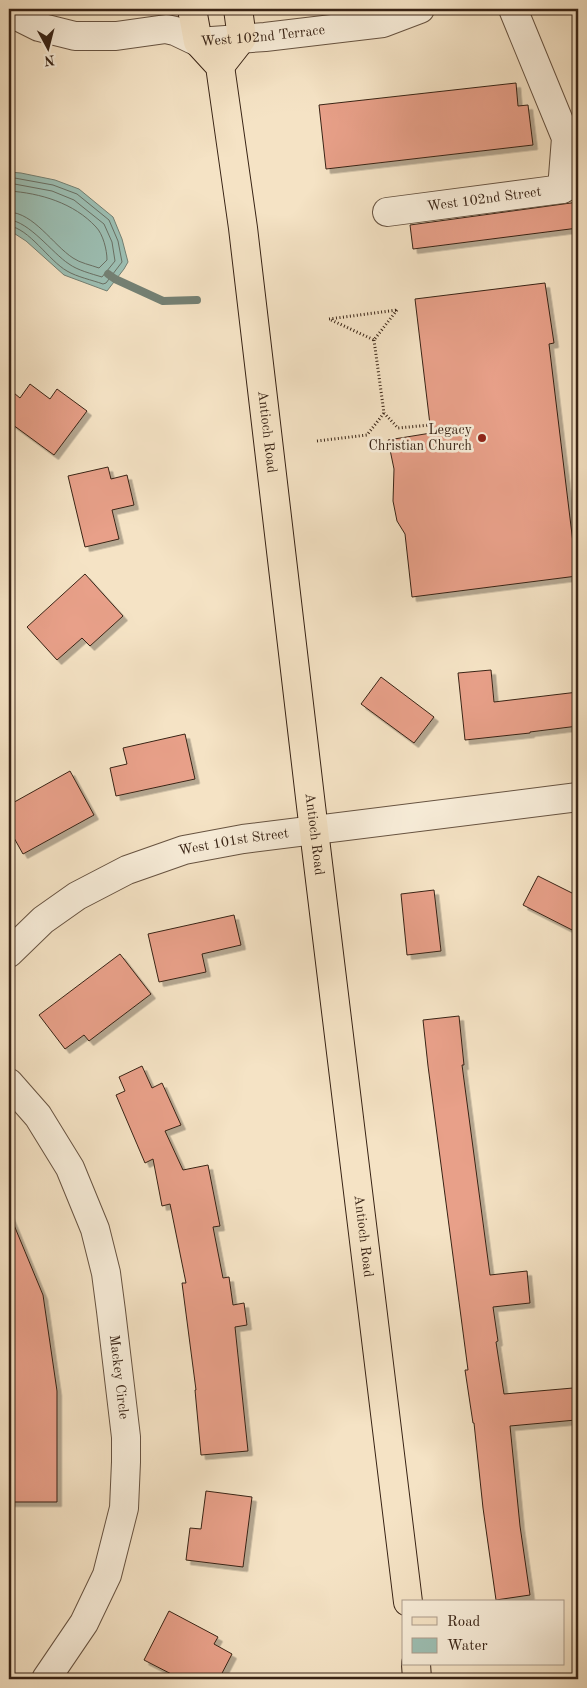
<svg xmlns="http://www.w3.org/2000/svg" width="587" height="1688" font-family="'Old Standard TT',serif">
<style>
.water{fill:#9cbeb2;stroke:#748073}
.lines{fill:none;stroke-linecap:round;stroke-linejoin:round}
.shore{stroke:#6a7064;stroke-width:1}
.stream{stroke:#748073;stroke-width:8}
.building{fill:#e8a089;stroke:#382315;filter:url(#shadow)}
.minor-casing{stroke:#675341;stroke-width:30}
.major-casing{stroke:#382315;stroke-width:30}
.path{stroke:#382315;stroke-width:3;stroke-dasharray:1 2.5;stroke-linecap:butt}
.minor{stroke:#f8edd9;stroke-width:28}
.major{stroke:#f5e3c5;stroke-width:28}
.poi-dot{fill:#8f2418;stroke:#f8edd9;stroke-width:2}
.labels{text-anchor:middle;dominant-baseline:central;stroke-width:5;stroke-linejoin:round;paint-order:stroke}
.street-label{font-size:14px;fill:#382315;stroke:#f8edd9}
.poi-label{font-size:14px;fill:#382315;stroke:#f8edd9;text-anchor:end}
</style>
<defs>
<filter id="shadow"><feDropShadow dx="4.5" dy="4.5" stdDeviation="0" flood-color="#0004"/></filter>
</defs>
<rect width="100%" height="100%" fill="#f5e3c5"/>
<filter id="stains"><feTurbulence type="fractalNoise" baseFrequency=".004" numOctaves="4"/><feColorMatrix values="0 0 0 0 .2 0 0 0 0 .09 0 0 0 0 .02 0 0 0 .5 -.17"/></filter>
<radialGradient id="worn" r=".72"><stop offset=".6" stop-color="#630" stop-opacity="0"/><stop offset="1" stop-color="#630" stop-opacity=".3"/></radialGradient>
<!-- water -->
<path class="water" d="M 9,172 L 21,173 L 55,180 L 79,189 L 113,217 L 122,239 L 128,262 L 124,269 L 107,291 L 64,275 L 26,241 L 9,230 Z"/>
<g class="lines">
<!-- shore -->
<g class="shore">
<path d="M 9,177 L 53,185 L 77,194 L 109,220 L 118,241 L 122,262 L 106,283 L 103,284 C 92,280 77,277 67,271 C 49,261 29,228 9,226"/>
<path d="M 9,183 L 52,191 L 74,200 L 104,224 L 112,242 L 115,261 L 102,277 C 92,274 77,270 69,264 C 52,253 29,221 9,220"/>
<path d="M 9,191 C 40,193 74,203 96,227 C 103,234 107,250 107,260 L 99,268 C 91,265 80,263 73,258 C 53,245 34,213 9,212"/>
</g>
<!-- stream -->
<path class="stream" d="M 108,274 L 115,279 L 163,301 L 197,300"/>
</g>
<!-- building -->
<g class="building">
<path d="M 516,83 L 518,106 L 528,105 L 533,145 L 326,169 L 319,105 Z"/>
<path d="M 578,202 L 578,228 L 413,249 L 410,225 Z"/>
<path d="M 545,283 L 554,343 L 549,344 L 577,576 L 412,597 L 405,534 L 397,521 L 393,501 L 394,469 L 388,440 L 431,433 L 415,299 Z"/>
<path d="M 30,384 L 50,399 L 57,389 L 87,411 L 54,455 L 9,422 L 9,389 L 20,398 Z"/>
<path d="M 108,467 L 111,479 L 127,475 L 134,505 L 112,510 L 119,539 L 85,547 L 68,476 Z"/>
<path d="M 85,574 L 123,616 L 90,646 L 82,638 L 57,660 L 27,627 Z"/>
<path d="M 491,670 L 494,702 L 578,692 L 578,726 L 530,732 L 530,733 L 465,740 L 458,673 Z"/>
<path d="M 381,677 L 434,717 L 414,743 L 361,704 Z"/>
<path d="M 185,734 L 195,779 L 116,796 L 110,768 L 127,764 L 123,748 Z"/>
<path d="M 70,771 L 94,815 L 23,854 L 9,829 L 9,805 Z"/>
<path d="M 538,876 L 578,896 L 578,933 L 523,905 Z"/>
<path d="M 434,890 L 441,951 L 407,955 L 401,894 Z"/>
<path d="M 234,915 L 241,945 L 202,954 L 206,972 L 159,982 L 148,934 Z"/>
<path d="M 120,954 L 151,994 L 89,1041 L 84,1035 L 65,1049 L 39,1015 Z"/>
<path d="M 459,1016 L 464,1065 L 462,1065 L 490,1275 L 527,1271 L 530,1303 L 493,1307 L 498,1341 L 496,1342 L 504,1394 L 573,1388 L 576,1420 L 510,1426 L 520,1526 L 530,1595 L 496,1600 L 483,1508 L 474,1423 L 473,1423 L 465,1370 L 468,1370 L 428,1066 L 423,1020 Z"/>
<path d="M 142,1066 L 152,1088 L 162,1083 L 181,1125 L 165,1131 L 183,1170 L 208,1165 L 220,1226 L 213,1227 L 223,1278 L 229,1277 L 233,1305 L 244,1303 L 247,1325 L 235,1327 L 248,1451 L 201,1455 L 195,1390 L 196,1390 L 182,1283 L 186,1283 L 170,1204 L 162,1206 L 153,1159 L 145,1163 L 116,1095 L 125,1091 L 119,1077 Z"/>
<path d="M 9,1213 L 43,1295 L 57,1391 L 57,1502 L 9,1502 Z"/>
<path d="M 206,1491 L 252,1497 L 243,1567 L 186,1560 L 190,1528 L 201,1529 Z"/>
<path d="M 169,1611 L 218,1637 L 214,1644 L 232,1654 L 219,1679 L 181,1679 L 144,1660 Z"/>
</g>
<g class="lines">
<!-- minor casing -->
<g class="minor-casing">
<g id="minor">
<path d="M 513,9 L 566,138 L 562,189"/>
<path id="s1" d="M 9,12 L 39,27 L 75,36 L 116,36 L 166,29 L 175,31 L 198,42 L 265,37 L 383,23 L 420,9"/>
<path id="s2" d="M 387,212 L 562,189 L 578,181"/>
<path id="s3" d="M 9,953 L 43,920 L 77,896 L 127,870 L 184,850 L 243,839 L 578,797"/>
<path id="s4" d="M 9,1083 L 38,1116 L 70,1168 L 95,1229 L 106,1273 L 111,1311 L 126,1437 L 126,1462 L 124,1508 L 107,1575 L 84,1623 L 46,1679"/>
</g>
</g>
<!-- major casing -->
<g class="major-casing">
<g id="major">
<path id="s5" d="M 192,9 L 198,42 L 220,66 L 243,228 L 311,806 L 408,1602"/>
<path d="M 220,66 L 242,38 L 238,9"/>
<path d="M 416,1664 L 417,1679"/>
</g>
</g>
<!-- path -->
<g class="path">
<path d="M 397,310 L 374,340 L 329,319 Z"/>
<path d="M 374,340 L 384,413 L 398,428 L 430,425"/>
<path d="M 317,441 L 367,435 L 384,413"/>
</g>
<!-- minor -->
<use href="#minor" class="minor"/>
<!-- major -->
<use href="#major" class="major"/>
</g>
<!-- markers -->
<circle class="poi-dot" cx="482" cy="438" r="5"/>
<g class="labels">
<!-- street labels -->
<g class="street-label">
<text stroke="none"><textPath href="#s1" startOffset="262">West 102nd Terrace</textPath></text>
<text stroke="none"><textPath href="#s2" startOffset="98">West 102nd Street</textPath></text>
<text stroke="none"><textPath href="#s5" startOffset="435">Antioch Road</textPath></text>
<text stroke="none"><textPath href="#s5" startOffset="840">Antioch Road</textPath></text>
<text stroke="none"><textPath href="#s3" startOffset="256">West 101st Street</textPath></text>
<text stroke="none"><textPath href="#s5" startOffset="1245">Antioch Road</textPath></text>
<text stroke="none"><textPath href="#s4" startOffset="321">Mackey Circle</textPath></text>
</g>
<!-- poi labels -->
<g class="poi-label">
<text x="472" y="430">Legacy<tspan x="472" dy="16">Christian Church</tspan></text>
</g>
</g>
<!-- margin -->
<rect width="587" height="1688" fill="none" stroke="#f5e3c5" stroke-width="30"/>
<rect x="10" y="10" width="567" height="1668" fill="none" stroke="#382315" stroke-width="2.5"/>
<rect x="15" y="15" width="557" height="1658" fill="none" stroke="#382315"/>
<!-- legend -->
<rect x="402" y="1600" width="162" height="65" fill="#f8edd9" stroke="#ab9c8b"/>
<rect x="412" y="1617" width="25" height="8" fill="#f5e3c5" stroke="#ab9c8b"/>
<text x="447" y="1626" font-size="15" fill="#382315">Road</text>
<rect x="412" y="1638" width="25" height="15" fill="#9cbeb2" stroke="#ab9c8b"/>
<text x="447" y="1650" font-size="15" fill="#382315">Water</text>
<!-- north arrow -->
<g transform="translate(48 48) rotate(173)" stroke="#f8edd9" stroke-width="4" paint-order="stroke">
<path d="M0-4L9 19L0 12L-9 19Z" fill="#382315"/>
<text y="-8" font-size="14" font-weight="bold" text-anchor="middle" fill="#382315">N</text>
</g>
<rect width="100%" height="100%" filter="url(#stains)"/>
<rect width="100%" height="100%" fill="url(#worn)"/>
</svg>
